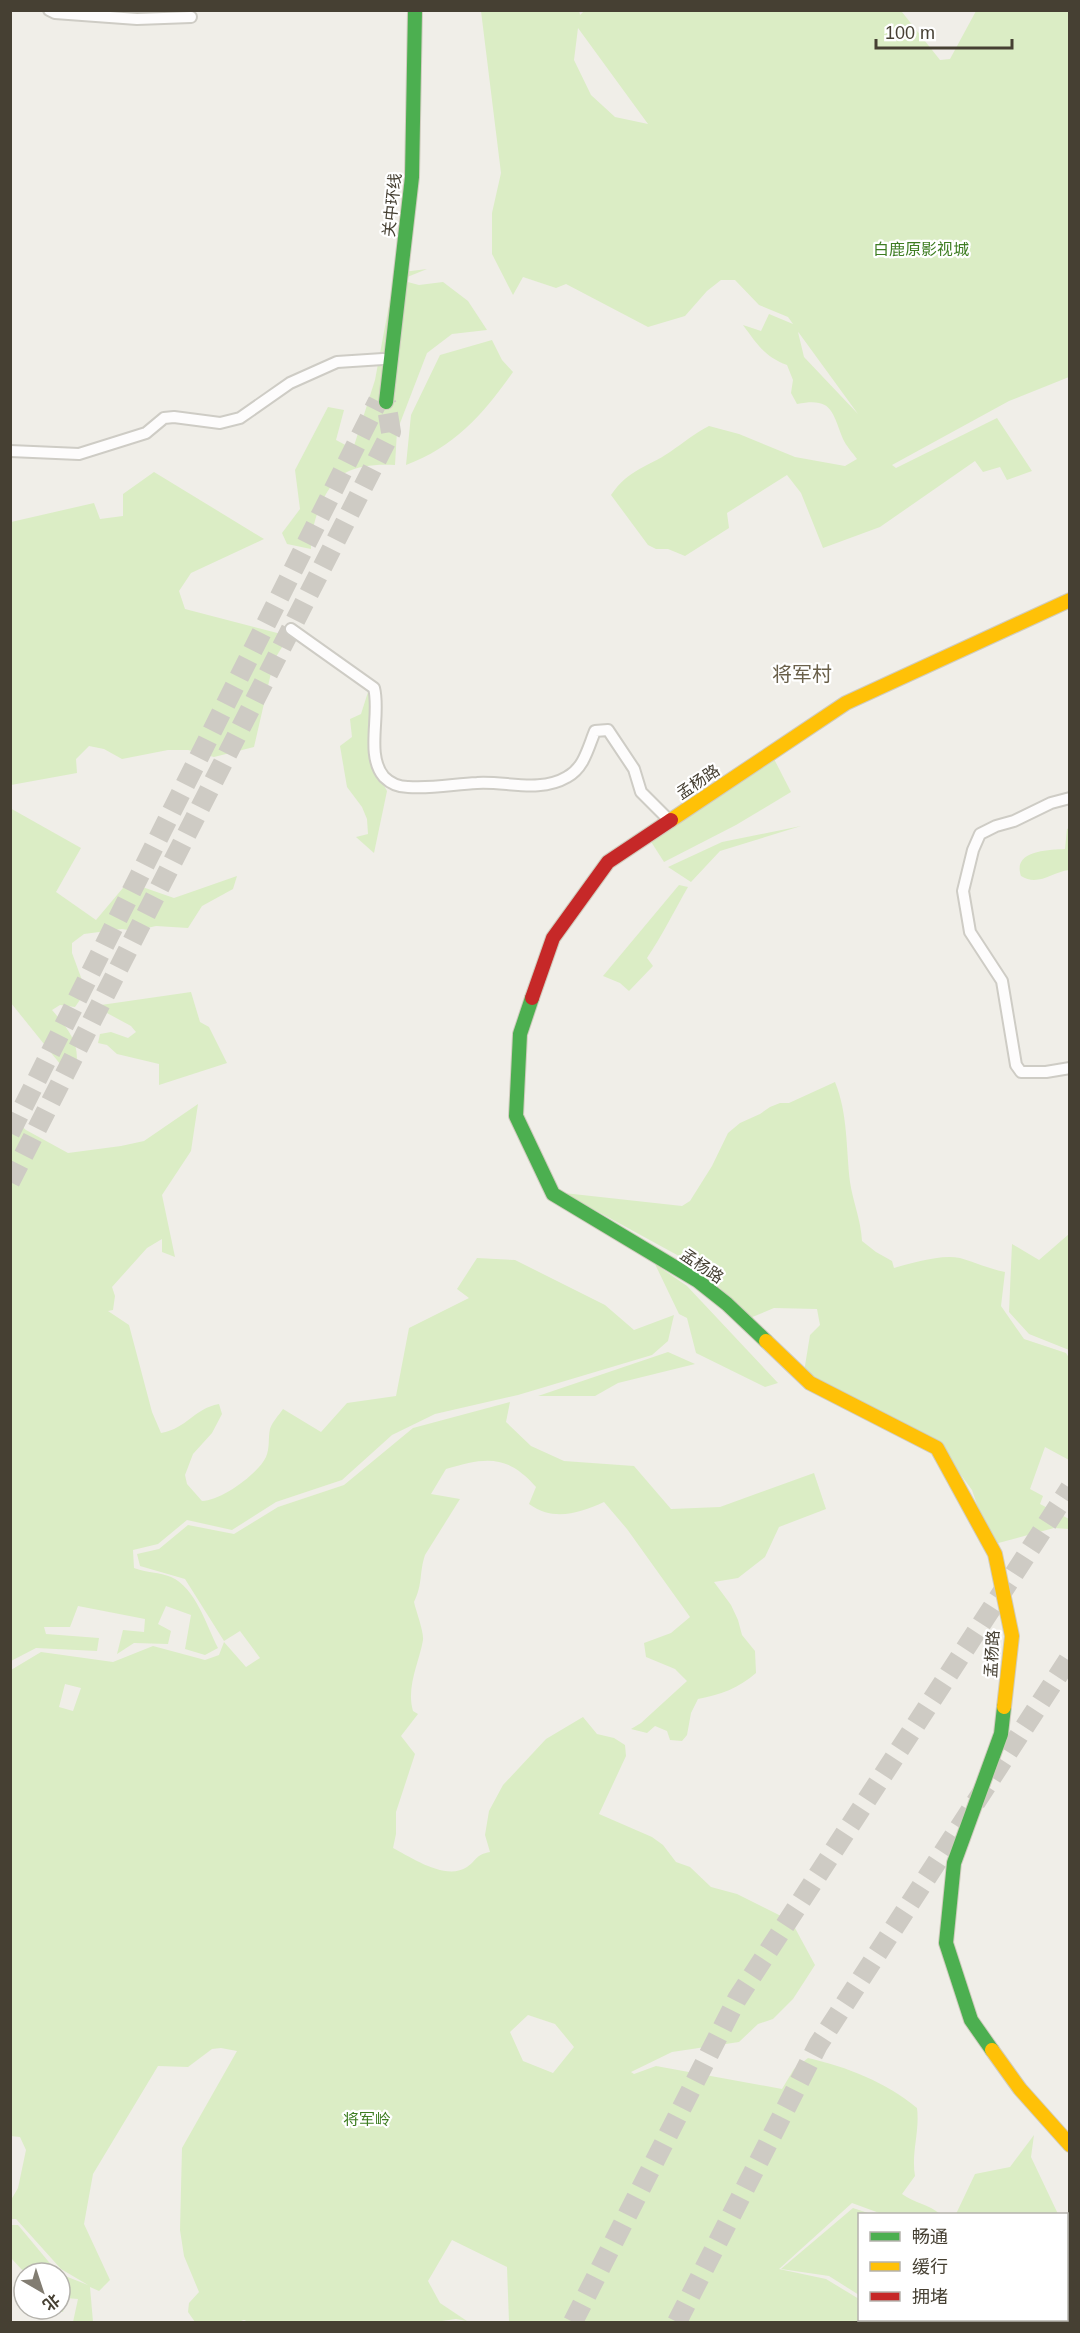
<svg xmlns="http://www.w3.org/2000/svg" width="1080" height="2333" font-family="Arial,'Noto Sans SC',sans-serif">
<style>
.green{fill:#dbedc5;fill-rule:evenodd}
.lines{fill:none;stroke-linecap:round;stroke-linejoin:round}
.highway-tunnel{stroke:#cecbc4;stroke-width:20;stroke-dasharray:20 10;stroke-linecap:butt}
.street-casing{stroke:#ceccc5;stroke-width:14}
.fast-casing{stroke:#d0ccbe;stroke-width:16}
.slow-casing{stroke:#d0ccbe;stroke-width:16}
.jam-casing{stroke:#d0ccbe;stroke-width:16}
.street{stroke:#fdfcfc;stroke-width:10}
.fast{stroke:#4caf50;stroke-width:14}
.slow{stroke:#ffc107;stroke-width:14}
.jam{stroke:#c62828;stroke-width:14}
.labels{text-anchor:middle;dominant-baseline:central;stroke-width:4.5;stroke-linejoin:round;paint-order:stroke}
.street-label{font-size:16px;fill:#464033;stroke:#fff}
.park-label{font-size:16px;fill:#3e7d22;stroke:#fff}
.quarter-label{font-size:20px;fill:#6a604a;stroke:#fff}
</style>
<rect width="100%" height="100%" fill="#f0eee8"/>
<!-- green -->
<g class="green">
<path d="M 579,10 L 580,15 L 585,10 L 903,11 L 902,12 L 940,60 L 950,59 L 976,11 L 1069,11 L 1069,377 L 1009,401 L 892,465 L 896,468 L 997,418 L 1032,471 L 1007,480 L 1000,467 L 983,472 L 975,461 L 880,527 L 823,548 L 801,493 L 787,475 L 727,513 L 729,528 L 685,556 L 668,549 L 656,549 L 648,545 L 611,495 C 629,469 646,468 670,452 C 683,443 695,433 709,426 L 739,434 L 795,457 L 845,466 L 857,459 C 853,453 846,446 843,439 C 832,411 832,397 797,404 L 791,393 L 793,380 L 787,365 C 764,356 757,344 743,325 L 761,331 L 769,314 L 793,324 L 788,317 L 759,305 L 735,280 L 721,280 L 707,291 L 685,316 L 648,327 L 566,284 L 556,288 L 523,277 L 513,295 L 492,254 L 492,213 L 501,173 L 481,11 ZM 578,28 L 648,124 L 615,117 L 591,95 L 574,60 ZM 798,332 L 799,333 L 858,414 L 804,357 Z"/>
<path d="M 427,269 L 400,280 L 419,285 L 443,282 L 468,301 L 487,330 L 452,334 L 427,353 L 397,431 L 395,465 C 378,464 360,465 345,473 C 324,485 310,526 311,549 L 287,544 L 282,533 L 300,509 L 295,470 L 328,407 L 344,410 L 336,440 L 353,449 L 375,380 L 395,273 Z"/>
<path d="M 492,340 L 502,360 L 513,372 C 484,413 455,447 406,465 L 411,415 L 440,355 Z"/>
<path d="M 154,472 L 264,539 L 191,573 L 179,591 L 185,609 L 289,636 L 274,660 L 254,747 L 214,757 L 188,750 L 168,750 L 122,759 L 104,749 L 89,746 L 76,759 L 77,773 L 11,785 L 11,522 L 94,503 L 100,519 L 123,516 L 123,494 Z"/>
<path d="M 368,692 L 372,699 L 370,760 L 387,791 L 374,853 L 356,837 L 368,834 L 367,819 L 362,807 L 347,787 L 340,746 L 352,737 L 350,719 L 361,714 Z"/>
<path d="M 773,757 L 791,792 L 736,825 L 664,862 L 648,837 Z"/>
<path d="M 10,808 L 81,848 L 56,892 L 96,920 L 128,882 L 174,898 L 237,876 L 233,889 L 202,906 L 188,928 L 156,926 L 134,931 L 122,929 L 84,934 L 72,943 L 72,953 L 86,991 L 75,1007 L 60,1005 L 52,1010 C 73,1035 83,1047 73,1080 L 11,1003 Z"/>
<path d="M 801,826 L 720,851 L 691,882 L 668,867 L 722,842 Z"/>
<path d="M 1069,828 L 1069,870 C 1052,872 1038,887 1021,876 C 1012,850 1049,850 1065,849 L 1067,829 Z"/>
<path d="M 679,885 L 688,887 C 674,911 662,936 647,958 L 653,966 L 629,991 L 620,983 L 603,976 Z"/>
<path d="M 191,992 L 200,1022 L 209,1027 L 227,1063 L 159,1085 L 159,1064 L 117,1054 L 107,1045 L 98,1043 L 100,1034 L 111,1032 L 128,1038 L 136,1032 L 131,1026 L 94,1006 Z"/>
<path d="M 835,1082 C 848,1114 846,1148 850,1182 C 853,1202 861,1220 862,1241 L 876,1252 L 892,1261 L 894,1268 C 912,1263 941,1254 960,1258 C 975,1262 989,1269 1005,1272 L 1001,1306 L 1024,1339 L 1066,1353 L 1069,1358 L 1069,1460 L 1045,1447 L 1030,1489 L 1043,1496 L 1040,1504 L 1069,1519 L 1069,1529 L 1054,1528 L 991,1545 L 972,1490 L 947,1456 L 804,1372 L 810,1335 L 820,1325 L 817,1309 L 774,1308 L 750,1318 L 699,1267 L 564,1193 L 682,1206 L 690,1201 L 712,1166 L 728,1133 L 740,1123 L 760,1114 L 770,1107 L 780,1103 L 789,1103 Z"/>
<path d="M 198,1104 L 191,1151 L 162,1195 L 175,1257 L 162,1252 L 162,1239 L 147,1248 L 112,1287 L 115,1296 L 113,1310 L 108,1311 L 129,1325 L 152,1412 L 161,1433 C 188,1428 193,1409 219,1404 L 222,1414 L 212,1433 L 193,1454 L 185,1475 L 187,1484 L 202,1501 C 221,1501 258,1474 266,1457 C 270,1448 268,1438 270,1429 C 272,1422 279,1415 283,1409 L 321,1432 L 347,1403 L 396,1396 L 409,1328 L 469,1298 L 457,1289 L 477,1258 L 515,1260 L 605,1305 L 634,1330 L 674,1315 L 668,1341 L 652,1355 L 518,1395 L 435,1414 L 392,1435 L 342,1480 L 276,1502 L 232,1530 L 187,1520 L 158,1544 L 133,1550 L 134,1568 C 146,1573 160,1572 171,1577 C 196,1588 206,1625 218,1648 L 205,1655 L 185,1649 L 191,1615 L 166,1606 L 158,1624 L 171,1631 L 168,1644 L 134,1643 L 117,1654 L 123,1630 L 144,1632 L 145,1619 L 78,1606 L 70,1627 L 44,1627 L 46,1634 L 99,1638 L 97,1651 L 36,1648 L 11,1661 L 11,1117 L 26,1130 L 68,1153 L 121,1146 L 144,1141 Z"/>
<path d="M 1069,1234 L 1069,1350 L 1029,1334 L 1009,1312 L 1012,1244 L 1039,1260 Z"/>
<path d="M 655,1264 L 687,1286 L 778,1383 L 765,1387 L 696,1353 L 687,1318 L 679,1314 Z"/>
<path d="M 668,1352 L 695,1364 L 618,1383 L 595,1396 L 538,1396 Z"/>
<path d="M 510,1402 L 506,1422 L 531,1446 L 564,1461 L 634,1466 L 671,1509 L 720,1507 L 814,1473 L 826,1509 L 779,1527 L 765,1557 L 738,1578 L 714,1582 L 731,1605 L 738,1620 L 742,1635 L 755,1651 L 756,1673 C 739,1688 720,1695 698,1699 L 691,1713 L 687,1735 L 682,1741 L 670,1740 L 667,1731 L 655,1726 L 647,1733 L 631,1729 L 641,1723 L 687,1681 L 675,1669 L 646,1657 L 644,1643 L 671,1633 L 690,1617 L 627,1529 L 604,1502 C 579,1513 554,1522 529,1504 L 536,1487 C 507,1454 486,1457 446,1469 L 431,1494 L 460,1499 L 425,1555 C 419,1573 423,1584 414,1602 C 416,1611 424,1632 423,1640 C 419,1663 406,1687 413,1711 L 418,1714 L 401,1736 L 415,1754 L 396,1812 L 396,1834 L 393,1848 C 412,1858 446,1881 467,1867 C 478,1859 475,1855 490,1852 L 485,1835 L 489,1811 L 503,1785 L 546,1739 L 583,1717 L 597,1734 L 614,1738 L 625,1745 L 626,1756 L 599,1814 L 652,1837 L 663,1845 L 676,1862 L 690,1867 L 711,1887 L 737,1894 L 781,1916 L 795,1928 L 815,1965 L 793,1999 L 773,2019 L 758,2024 L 739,2042 L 672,2052 L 631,2072 L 634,2074 L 656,2066 L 782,2089 L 794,2069 L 808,2058 C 847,2067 886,2082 917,2108 C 920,2131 911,2153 915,2176 L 902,2194 C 914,2203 929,2204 940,2214 L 882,2214 L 852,2203 L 779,2269 L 826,2279 L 859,2299 L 860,2320 L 894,2320 L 896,2322 L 509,2322 L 507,2267 L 452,2240 L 428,2281 L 440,2303 L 467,2321 L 456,2319 L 435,2322 L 249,2322 L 244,2320 L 238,2322 L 195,2322 L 188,2312 L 189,2303 L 199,2292 L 184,2256 L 180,2230 L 182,2148 L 237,2051 L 221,2048 L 212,2049 L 188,2067 L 158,2066 L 93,2174 L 84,2224 L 110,2280 L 99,2291 L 90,2287 L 93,2322 L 73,2322 L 78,2299 L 66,2298 L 63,2312 L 48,2309 L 60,2309 L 60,2274 L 88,2285 L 61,2269 L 16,2219 L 11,2219 L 11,2200 L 18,2188 L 26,2150 L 20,2137 L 10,2136 L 11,1670 L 41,1652 L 113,1662 L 153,1646 L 205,1660 L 219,1655 L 224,1642 L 246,1667 L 260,1658 L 240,1631 L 224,1641 L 185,1579 L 140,1566 L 137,1554 L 159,1549 L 188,1525 L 234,1534 L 278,1507 L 344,1485 L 413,1428 ZM 65,1684 L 81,1688 L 73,1711 L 59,1707 ZM 528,2015 L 555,2024 L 574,2047 L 553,2073 L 523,2061 L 510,2032 Z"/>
<path d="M 1034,2135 L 1031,2157 L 1058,2214 L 956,2214 L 975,2174 L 1010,2167 Z"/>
<path d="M 853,2208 L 871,2214 L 860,2214 L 859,2295 L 829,2276 L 781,2269 Z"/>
<path d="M 10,2225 L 18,2225 L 58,2273 L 25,2273 L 11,2258 Z"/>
<path d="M 1069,2260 L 1069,2322 L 905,2322 L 900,2320 L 1066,2320 L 1067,2261 Z"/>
</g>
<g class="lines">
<!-- highway-tunnel -->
<g class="highway-tunnel">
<path d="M 10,1133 L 378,401"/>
<path d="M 10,1182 L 391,432 L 386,402"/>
<path d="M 573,2322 L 737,1999 L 1070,1488"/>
<path d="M 677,2322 L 818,2045 L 1070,1657"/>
</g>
<!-- street casing -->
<g class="street-casing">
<g id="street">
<path d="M 49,10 L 55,13 L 137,19 L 191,17"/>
<path d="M 10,451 L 79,454 L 146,433 L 164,418 L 174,417 L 220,423 L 240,418 L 290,383 L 337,362 L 383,359"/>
<path d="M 291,629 L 374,688 C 381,714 365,755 384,777 C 391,784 399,787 408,787 C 431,789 455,784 477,783 C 506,781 540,793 567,777 C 584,768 588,748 595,731 L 608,730 L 634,769 L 641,792 L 670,821"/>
<path d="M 1070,798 L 1051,803 L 1014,821 L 996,826 L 980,834 L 973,850 L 963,891 L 970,932 L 1002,981 L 1016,1065 L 1021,1072 L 1046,1072 L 1070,1068"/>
</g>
</g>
<!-- fast casing -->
<g class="fast-casing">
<g id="fast">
<path d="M 386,402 L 412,177 L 415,10"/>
<path d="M 532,998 L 520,1034 L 516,1116 L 553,1194 L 698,1281 L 727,1304 L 766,1341"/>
<path d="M 992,2050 L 971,2020 L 946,1943 L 954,1863 L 1001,1734 L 1004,1707"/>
</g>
</g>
<!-- slow casing -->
<g class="slow-casing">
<g id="slow">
<path d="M 671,820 L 846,703 L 1070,600"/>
<path d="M 766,1341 L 810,1383 L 937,1448 L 995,1554 L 1012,1636 L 1004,1707"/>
<path d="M 992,2050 L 1020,2089 L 1070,2145"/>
</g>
</g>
<!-- jam casing -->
<g class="jam-casing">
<path id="jam" d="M 532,998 L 553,938 L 608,862 L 671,820"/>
</g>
<!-- street -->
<use href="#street" class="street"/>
<!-- fast -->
<use href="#fast" class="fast"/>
<!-- slow -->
<use href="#slow" class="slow"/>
<!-- jam -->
<use href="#jam" class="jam"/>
</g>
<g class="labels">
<!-- street labels -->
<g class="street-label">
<text transform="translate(392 205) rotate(-84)">关中环线</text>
<text transform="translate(698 782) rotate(-34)">孟杨路</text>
<text transform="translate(702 1266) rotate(34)">孟杨路</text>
<text transform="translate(992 1654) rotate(-87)">孟杨路</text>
</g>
<!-- park labels -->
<g class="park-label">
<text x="921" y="249">白鹿原影视城</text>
<text x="367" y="2119">将军岭</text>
</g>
<!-- quarter labels -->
<g class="quarter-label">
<text x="802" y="674">将军村</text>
</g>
</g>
<!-- border -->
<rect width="1080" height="2333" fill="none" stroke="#464033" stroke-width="24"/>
<!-- legend -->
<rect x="858" y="2213" width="210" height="108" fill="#ffffff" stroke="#b5b3ad" stroke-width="1.5"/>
<rect x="870" y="2232" width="30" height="9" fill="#4caf50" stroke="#b5b3ad" stroke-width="1.5"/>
<text x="912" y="2243" font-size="18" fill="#464033">畅通</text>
<rect x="870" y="2262" width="30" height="9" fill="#ffc107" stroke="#b5b3ad" stroke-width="1.5"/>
<text x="912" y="2273" font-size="18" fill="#464033">缓行</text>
<rect x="870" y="2292" width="30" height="9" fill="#c62828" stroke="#b5b3ad" stroke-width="1.5"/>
<text x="912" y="2303" font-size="18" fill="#464033">拥堵</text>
<!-- north arrow -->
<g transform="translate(42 2291) rotate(141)"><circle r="28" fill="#ffffff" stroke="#b5b3ad" stroke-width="1.5"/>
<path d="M0-4.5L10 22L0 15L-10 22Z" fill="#827d72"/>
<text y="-9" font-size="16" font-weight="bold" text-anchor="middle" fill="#464033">北</text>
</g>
<!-- scale -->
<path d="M876 39v9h136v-9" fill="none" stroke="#464033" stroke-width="3"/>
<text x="885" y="39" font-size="18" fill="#464033" stroke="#ffffff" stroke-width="4.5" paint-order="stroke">100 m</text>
</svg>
